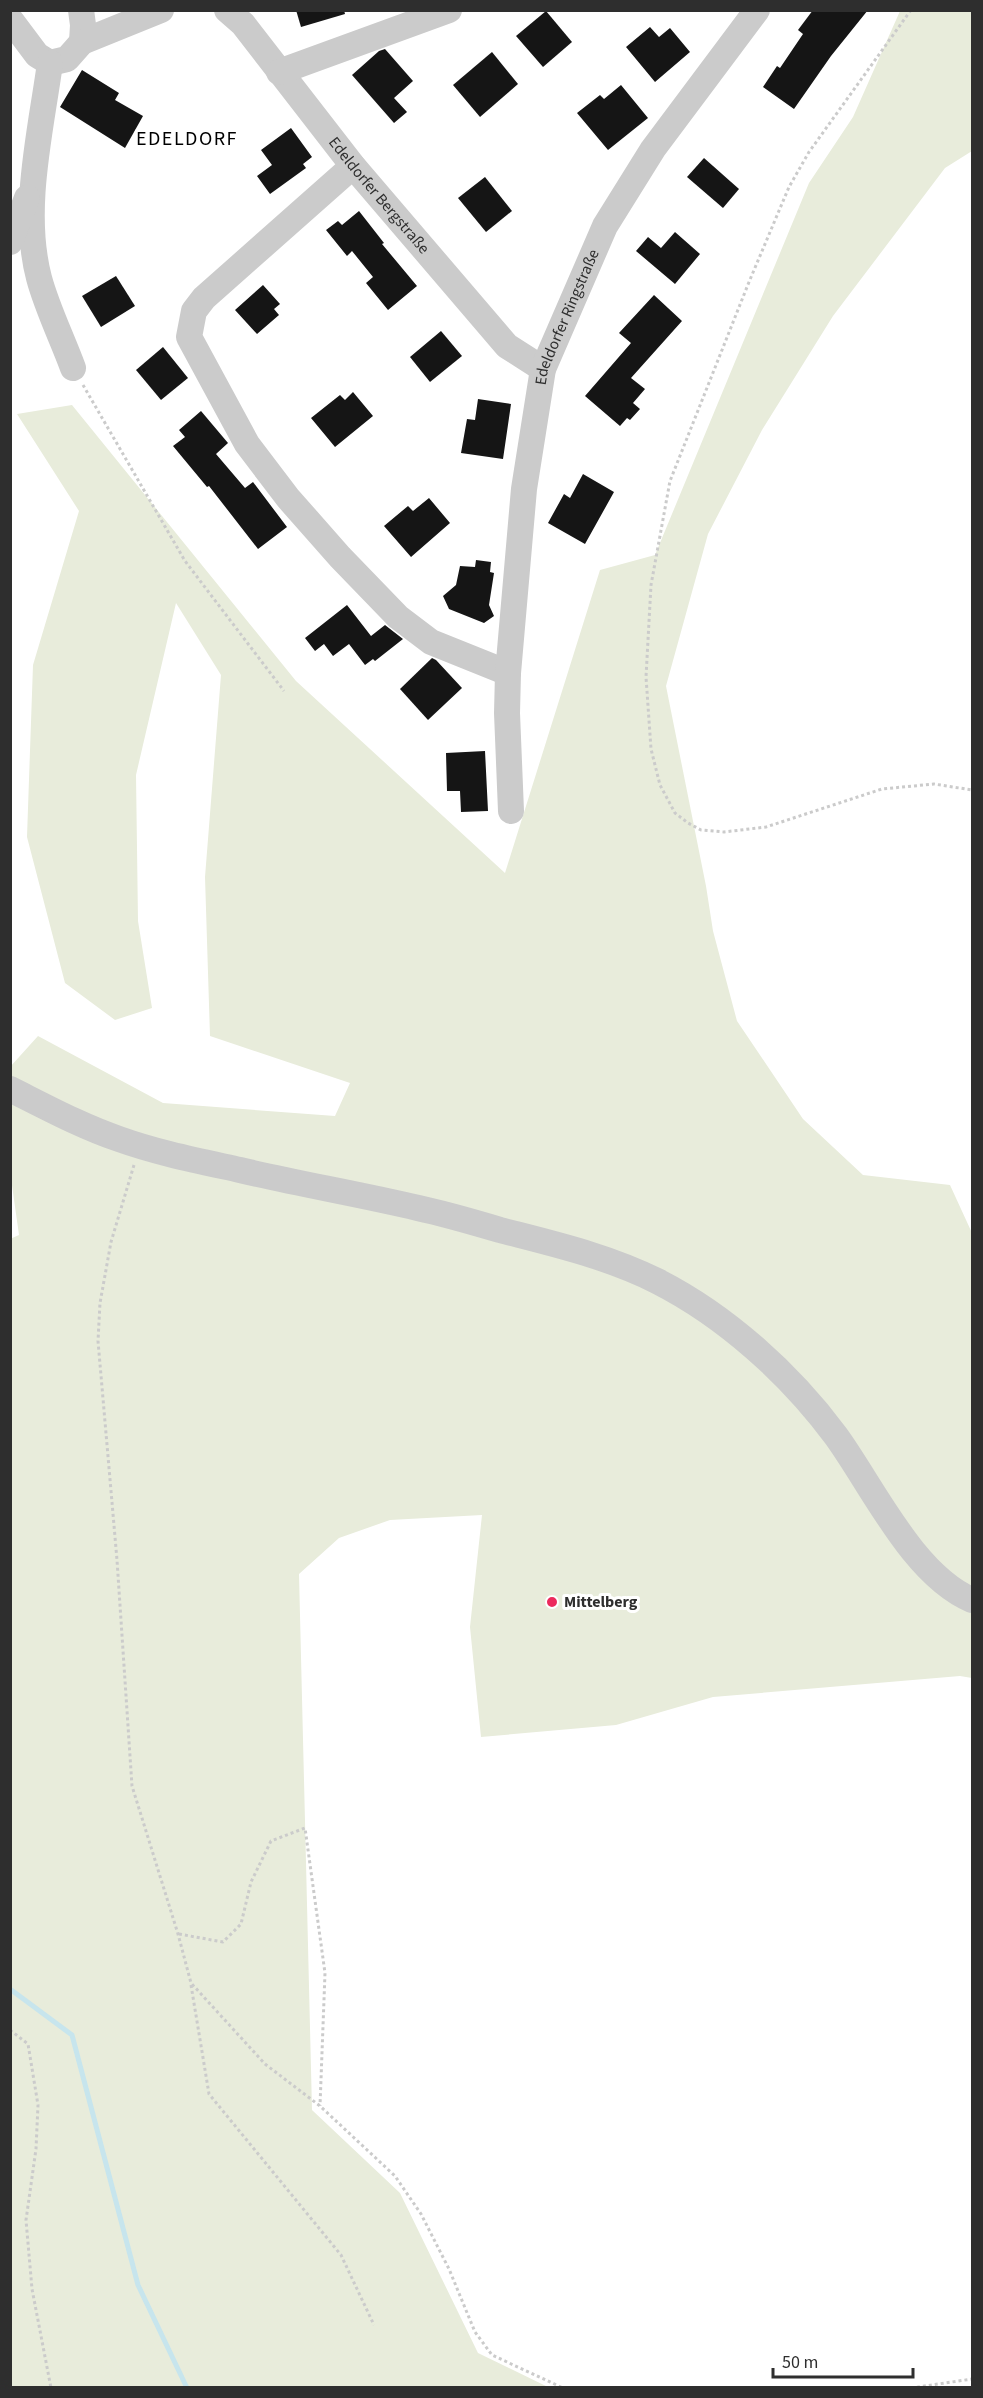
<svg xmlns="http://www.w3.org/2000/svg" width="983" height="2398" font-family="'Source Sans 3',sans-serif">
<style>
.green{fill:#e8ecdb}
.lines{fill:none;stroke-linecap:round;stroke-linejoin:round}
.stream{stroke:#c7e5ed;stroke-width:5}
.building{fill:#151515}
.path{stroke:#cbcbcb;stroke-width:3;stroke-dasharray:3 3;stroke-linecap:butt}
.minor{stroke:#cbcbcb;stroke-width:26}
.poi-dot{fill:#ec2a5d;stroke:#fff;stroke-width:2}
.labels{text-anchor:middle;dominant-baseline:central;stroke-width:6;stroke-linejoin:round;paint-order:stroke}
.street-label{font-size:16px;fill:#2e2e2e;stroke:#fff}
.poi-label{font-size:16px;font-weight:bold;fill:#2e2e2e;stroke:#fff;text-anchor:start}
.quarter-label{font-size:20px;letter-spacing:1.5px;fill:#000;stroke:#fff}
</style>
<rect width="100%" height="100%" fill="#fff"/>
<!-- green -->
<path class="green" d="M 900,11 L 972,11 L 972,151 L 945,168 L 833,316 L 762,430 L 708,534 L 666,686 L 706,886 L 713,931 L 737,1021 L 803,1119 L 863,1175 L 950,1185 L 972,1233 L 972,1678 L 960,1676 L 713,1697 L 616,1725 L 481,1737 L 470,1627 L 482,1515 L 390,1520 L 339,1538 L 299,1574 L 312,2110 L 400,2193 L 478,2353 L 548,2387 L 11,2387 L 10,1239 L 19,1235 L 10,1171 L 10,1067 L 38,1036 L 163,1103 L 335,1116 L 350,1083 L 210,1036 L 205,877 L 221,675 L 176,603 L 136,775 L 138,921 L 152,1008 L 115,1020 L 65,983 L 27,837 L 33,665 L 79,511 L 17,414 L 72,405 L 296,681 L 505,873 L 600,570 L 655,555 L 809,183 L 853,117 Z"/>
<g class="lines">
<!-- stream -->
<path class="stream" d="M 10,1989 L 72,2035 L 138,2285 L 187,2388"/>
</g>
<!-- building -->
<g class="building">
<path d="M 296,10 L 344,10 L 345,14 L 301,27 Z"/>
<path d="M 813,10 L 868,10 L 831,56 L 794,109 L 763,87 L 777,66 L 780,68 L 803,34 L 798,30 Z"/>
<path d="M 546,11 L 572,42 L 543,67 L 516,36 Z"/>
<path d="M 650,27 L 659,37 L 670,28 L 690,52 L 655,82 L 626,47 Z"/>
<path d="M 385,49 L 413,81 L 394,98 L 407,112 L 394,123 L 352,75 L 379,51 Z"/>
<path d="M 492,52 L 518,84 L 480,117 L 453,85 Z"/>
<path d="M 82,70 L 119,93 L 115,100 L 143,116 L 125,148 L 60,107 Z"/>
<path d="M 621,85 L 648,118 L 608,150 L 577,113 L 600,95 L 604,99 Z"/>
<path d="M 291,128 L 312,157 L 303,164 L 306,168 L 270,194 L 257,176 L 272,165 L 261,150 Z"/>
<path d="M 704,158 L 739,189 L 723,208 L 687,177 Z"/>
<path d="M 485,177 L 512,211 L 486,232 L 458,198 Z"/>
<path d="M 359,211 L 384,243 L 382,244 L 417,286 L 388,310 L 366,283 L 373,277 L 352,251 L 347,256 L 326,230 L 338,221 L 342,225 Z"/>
<path d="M 675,232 L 700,254 L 675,284 L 636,251 L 648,237 L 661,248 Z"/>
<path d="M 116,276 L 135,306 L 101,327 L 82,296 Z"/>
<path d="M 263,285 L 280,304 L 274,309 L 279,315 L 257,334 L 235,310 Z"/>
<path d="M 654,295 L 682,321 L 631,378 L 645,389 L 633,403 L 640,409 L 630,420 L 627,418 L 620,426 L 585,396 L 631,343 L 619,333 Z"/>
<path d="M 441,331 L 462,356 L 430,382 L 410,357 Z"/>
<path d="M 163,347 L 188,378 L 161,400 L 136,370 Z"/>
<path d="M 353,392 L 373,416 L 335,447 L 311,418 L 340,395 L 345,400 Z"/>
<path d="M 478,399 L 511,404 L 503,459 L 461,453 L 467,419 L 475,420 Z"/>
<path d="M 201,411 L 228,443 L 216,454 L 245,488 L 253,482 L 287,527 L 258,549 L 209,486 L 207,487 L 173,446 L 185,437 L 179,430 Z"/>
<path d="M 583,474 L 614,492 L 585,544 L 548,523 L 564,494 L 570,498 Z"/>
<path d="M 429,498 L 450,523 L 411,557 L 384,526 L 408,506 L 413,511 Z"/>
<path d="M 476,560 L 491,562 L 490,572 L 494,573 L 489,605 L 494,616 L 484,623 L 449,609 L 443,596 L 456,585 L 460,566 L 475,567 Z"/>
<path d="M 347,605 L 371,636 L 385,625 L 403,639 L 375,661 L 373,659 L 365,665 L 349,644 L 333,656 L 324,644 L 315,651 L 305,638 Z"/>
<path d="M 432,658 L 436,660 L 462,688 L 428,720 L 400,689 Z"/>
<path d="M 485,751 L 488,811 L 461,812 L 460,791 L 447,791 L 446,753 Z"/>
</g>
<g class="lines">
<!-- path -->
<g class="path">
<path d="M 911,10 L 809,152 L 789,187 L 749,282 L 670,481 L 651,585 L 646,677 L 651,749 L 660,785 L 675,813 L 688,823 L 701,830 L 724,832 L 766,827 L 882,789 L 934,784 L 972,790"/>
<path d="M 83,385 L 185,561 L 284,691"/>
<path d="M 134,1165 L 111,1242 L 100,1303 L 98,1341 L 117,1560 L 132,1786 L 178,1934 L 191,1983 L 265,2064 L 320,2106 L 395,2176 L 421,2214 L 449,2269 L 475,2332 L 492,2355 L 563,2388"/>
<path d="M 179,1934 L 223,1942 L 241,1924 L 251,1882 L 271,1841 L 305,1828 L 325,1973 L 320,2106"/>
<path d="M 191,1985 L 209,2094 L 341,2255 L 374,2325"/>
<path d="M 10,2030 L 28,2044 L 38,2105 L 36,2149 L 26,2220 L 32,2289 L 51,2388"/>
<path d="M 911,2388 L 972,2379"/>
</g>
<!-- minor -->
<g class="minor">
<path d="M 81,10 L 83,25 L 82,42 L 161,10"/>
<path id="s1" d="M 227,10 L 243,24 L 353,166 L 507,346 L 543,369"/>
<path d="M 10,19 L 37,55 L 50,63 L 67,59 L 82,42"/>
<path d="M 50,63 C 41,130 21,210 39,278 C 47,308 62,338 73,368"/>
<path d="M 279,72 L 449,10"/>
<path d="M 353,166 L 204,298 L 194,311 L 189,337 L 247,444 L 288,498 L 340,557 L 398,617 L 431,642 L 508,673"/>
<path d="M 10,242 L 27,198"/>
<path id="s2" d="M 511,811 L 507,713 L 508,673 L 524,489 L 543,369 L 605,226 L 653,149 L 757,10"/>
<path d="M 10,1089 C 46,1107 81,1126 119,1139 C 158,1153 199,1161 240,1170 C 299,1184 359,1194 418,1208 C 446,1214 473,1222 500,1230 C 554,1244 607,1256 657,1281 C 726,1316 790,1374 836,1436 C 873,1487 913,1575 972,1600"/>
</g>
</g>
<!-- markers -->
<circle class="poi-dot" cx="552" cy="1602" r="6"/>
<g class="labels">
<!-- street labels -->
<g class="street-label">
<text stroke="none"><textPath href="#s1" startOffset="240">Edeldorfer Bergstraße</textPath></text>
<text stroke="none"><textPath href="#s2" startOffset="501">Edeldorfer Ringstraße</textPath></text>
</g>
<!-- poi labels -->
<g class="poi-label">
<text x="564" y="1602">Mittelberg</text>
</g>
<!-- quarter labels -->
<g class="quarter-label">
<text x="187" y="139">EDELDORF</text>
</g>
</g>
<!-- border -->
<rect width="983" height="2398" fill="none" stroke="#2e2e2e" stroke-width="24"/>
<!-- scale -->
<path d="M773 2368v9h140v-9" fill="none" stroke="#2e2e2e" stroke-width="3"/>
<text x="782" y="2368" font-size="18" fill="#2e2e2e" stroke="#ffffff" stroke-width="4.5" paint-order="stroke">50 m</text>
</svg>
